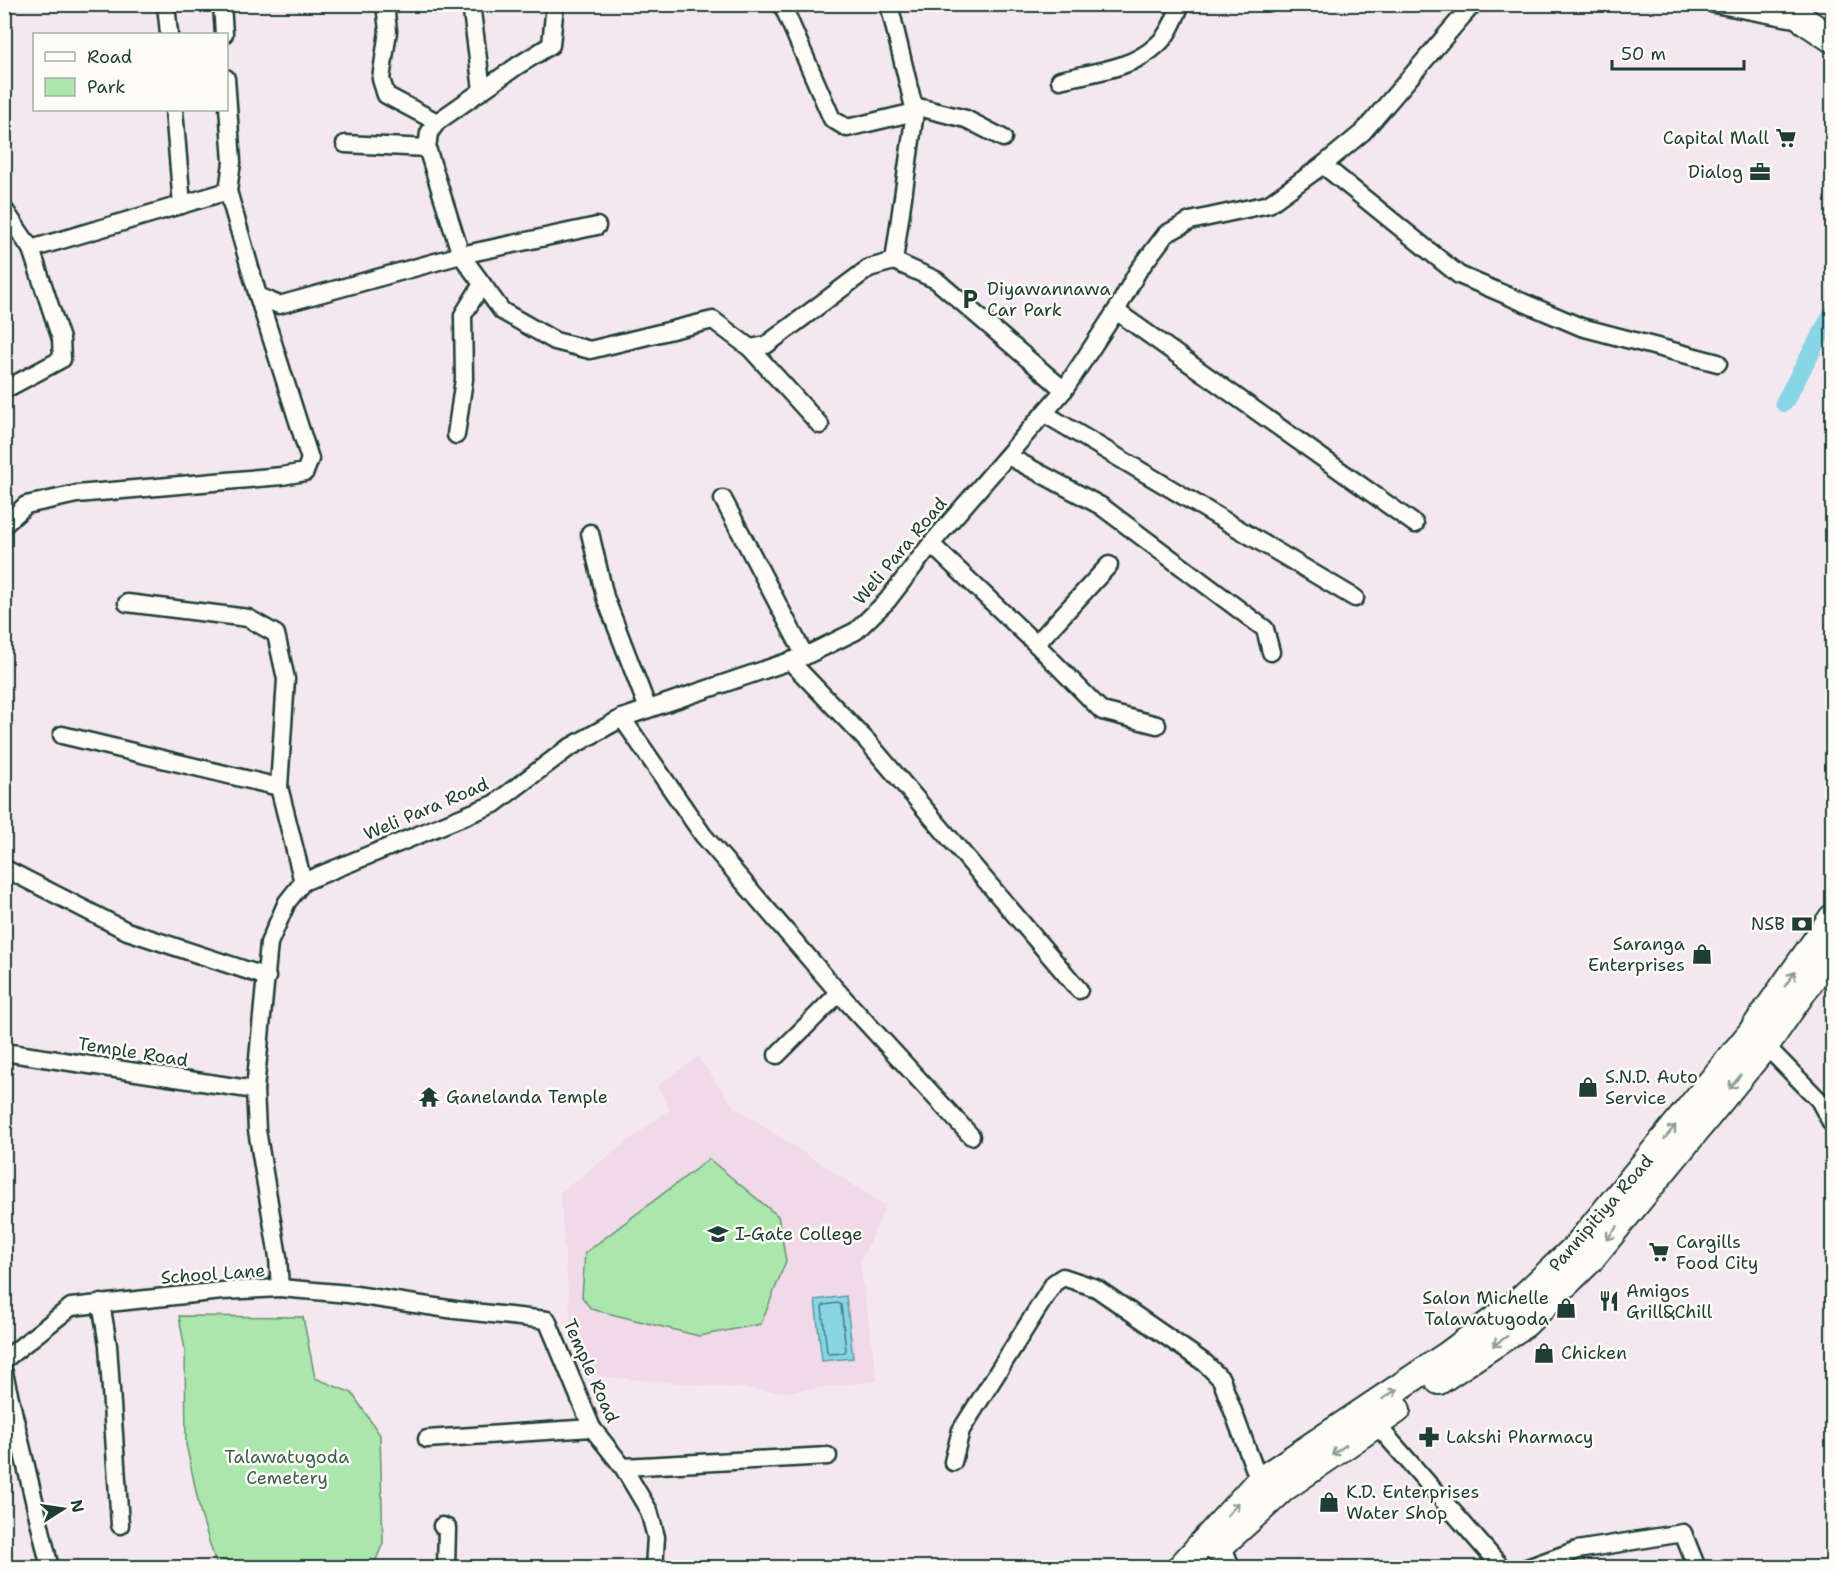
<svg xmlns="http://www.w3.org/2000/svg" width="1837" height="1572" font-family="'Shantell Sans',sans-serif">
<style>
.built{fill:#f0d9e9}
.green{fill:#abe7ac;stroke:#659270;stroke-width:1.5}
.water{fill:#87d6e5;stroke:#5d999e;stroke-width:1.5}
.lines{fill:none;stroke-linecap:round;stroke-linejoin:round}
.shore{stroke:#497a7b;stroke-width:1.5}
.canal{stroke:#87d6e5;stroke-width:18}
.minor-casing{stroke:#1f3d34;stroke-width:21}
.primary-casing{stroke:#1f3d34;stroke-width:30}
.minor{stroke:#fdfcf7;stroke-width:16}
.primary{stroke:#fdfcf7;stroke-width:26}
.oneway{stroke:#8e9c96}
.labels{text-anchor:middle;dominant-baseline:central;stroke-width:5;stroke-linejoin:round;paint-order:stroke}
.poi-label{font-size:18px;fill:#1f3d34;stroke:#fdfcf7;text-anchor:start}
.street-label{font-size:18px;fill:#1f3d34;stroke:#fdfcf7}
.park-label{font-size:18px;fill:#3b5f4c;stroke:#fdfcf7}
</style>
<rect width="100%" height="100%" fill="#f5e7ef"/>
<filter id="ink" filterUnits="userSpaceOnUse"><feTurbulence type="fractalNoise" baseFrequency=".0167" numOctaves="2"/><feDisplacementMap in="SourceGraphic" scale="12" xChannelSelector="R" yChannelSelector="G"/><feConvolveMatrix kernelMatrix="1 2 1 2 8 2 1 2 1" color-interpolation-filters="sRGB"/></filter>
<g filter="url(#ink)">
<!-- built -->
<path class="built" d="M 698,1057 L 734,1107 L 886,1206 L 860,1262 L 877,1381 L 787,1392 L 581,1375 L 570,1314 L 560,1193 L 670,1109 L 657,1086 Z"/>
<!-- green -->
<g class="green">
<path d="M 709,1159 L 778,1216 L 786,1261 L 761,1324 L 699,1336 L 591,1309 L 582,1297 L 585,1253 Z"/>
<path d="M 179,1316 L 303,1317 L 315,1378 L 352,1393 L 380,1435 L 383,1543 L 373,1567 L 217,1567 L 201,1515 L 186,1444 L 185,1350 Z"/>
</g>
<!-- water -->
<path class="water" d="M 846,1296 L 853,1358 L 822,1361 L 815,1300 Z"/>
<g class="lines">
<!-- shore -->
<path class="shore" d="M 838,1303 L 841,1305 L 846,1350 L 844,1353 L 829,1354 L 827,1352 L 822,1307 L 824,1305 Z"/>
<!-- canal -->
<path class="canal" d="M 1784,403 L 1832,314"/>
<!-- minor casing -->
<g class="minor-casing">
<g id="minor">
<path d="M 166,4 L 169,34"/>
<path d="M 222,4 L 224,34"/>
<path d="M 385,4 L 388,31 L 381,79 L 386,95 L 437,122"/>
<path d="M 471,4 L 482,90"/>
<path d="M 555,4 L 551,45 L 517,66 L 437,122 L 429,133 L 427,148 L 461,255 L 597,226"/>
<path d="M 782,4 L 832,119 L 847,128 L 915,112"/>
<path d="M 889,4 L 915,112 L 894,261"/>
<path d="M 1714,4 L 1805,21"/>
<path d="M 226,78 L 232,162 L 228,191 L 258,296 L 279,305 L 461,255 L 502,311 L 555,341 L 590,350 L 713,320 L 750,348 L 766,345 L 869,268 L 894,261 L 936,280 L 1064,390"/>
<path d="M 1060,80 C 1093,72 1132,69 1157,45 C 1169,35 1175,18 1181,4"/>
<path d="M 914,106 L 966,119 L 1003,138"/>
<path d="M 174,110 L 182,205"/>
<path d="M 345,144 L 427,148"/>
<path d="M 1323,165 L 1459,275 L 1581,327 L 1718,363"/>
<path d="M 4,209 L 31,249 L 61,339 L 62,359 L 4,390"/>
<path d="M 31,249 L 228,191"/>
<path d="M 1116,311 L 1415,524"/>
<path d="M 750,348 L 820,425"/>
<path d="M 1045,414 L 1355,598"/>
<path d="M 456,435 L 464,379 L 463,315 L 482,284"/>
<path d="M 1008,456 L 1101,506 L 1265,629 L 1271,652"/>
<path d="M 723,499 L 805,656"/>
<path d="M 4,525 L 26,505 L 77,494 L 282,476 L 305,472 L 310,459 L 258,296"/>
<path d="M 590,533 L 605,597 L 648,709"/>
<path d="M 931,544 L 1036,644 L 1102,711 L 1157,725"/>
<path d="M 127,603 L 248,618 L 276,634 L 286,679 L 279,787 L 303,882"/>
<path d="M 1036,644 L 1109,565"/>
<path d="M 790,661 L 867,741 L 1079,990"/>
<path d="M 622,718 L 703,835 L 839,993 L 971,1136"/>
<path d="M 62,735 L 279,787"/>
<path d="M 4,868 L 127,931 L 267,977"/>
<path d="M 1759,1039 L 1819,1100 L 1832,1124"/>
<path d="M 4,1052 L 255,1090"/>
<path d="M 777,1055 L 839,993"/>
<path d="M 280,1288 L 349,1294 L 455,1310 L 547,1320 L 592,1428 L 623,1467 L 649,1511 L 656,1537 L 654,1568"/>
<path d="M 101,1303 L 108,1345 L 120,1525"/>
<path d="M 4,1360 L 71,1307 L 222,1291 L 280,1288 L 278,1257 L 257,1130 L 255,1090 L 269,943 L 287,902 L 303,882 L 494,804 L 567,749 L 622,718 L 805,656 L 856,631 L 887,601 L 931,544 L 1064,390 L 1116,311 L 1138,271 L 1166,234 L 1190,221 L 1269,204 L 1323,165 L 1363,132 L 1473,4"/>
<path d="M 4,1373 L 50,1568"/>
<path d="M 1376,1424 L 1502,1568"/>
<path d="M 427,1439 L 592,1428"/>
<path d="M 953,1462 L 961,1430 L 1054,1283 L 1063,1277 L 1096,1288 L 1205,1363 L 1221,1379 L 1259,1481"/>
<path d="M 623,1467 L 828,1456"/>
<path d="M 442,1526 L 447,1528 L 446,1568"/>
<path d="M 1222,1543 L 1231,1568"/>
<path d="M 1527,1568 L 1577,1550 L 1683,1533 L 1697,1568"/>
</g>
</g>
<!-- primary casing -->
<g class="primary-casing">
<g id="primary">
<path d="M 1790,4 L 1805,21 L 1832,39"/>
<path d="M 1439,1381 L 1525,1324 L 1590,1260 L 1766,1045 L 1832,950"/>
<path d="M 1217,1549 L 1284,1488 L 1397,1410"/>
<path d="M 1180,1568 L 1259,1481 L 1449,1354 L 1519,1301 L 1576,1247 L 1751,1033 L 1832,918"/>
</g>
</g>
<!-- minor -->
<use href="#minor" class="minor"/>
<!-- primary -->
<use href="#primary" class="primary"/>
</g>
<!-- one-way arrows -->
<defs><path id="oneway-shaft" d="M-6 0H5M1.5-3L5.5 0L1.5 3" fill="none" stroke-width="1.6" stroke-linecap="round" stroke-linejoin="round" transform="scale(1.5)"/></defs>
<g class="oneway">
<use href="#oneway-shaft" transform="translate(1790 979) rotate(-55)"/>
<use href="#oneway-shaft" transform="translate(1735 1082) rotate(129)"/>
<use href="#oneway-shaft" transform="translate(1670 1132) rotate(-51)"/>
<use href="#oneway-shaft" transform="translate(1612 1233) rotate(129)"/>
<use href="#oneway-shaft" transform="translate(1500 1341) rotate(146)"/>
<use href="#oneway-shaft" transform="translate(1390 1394) rotate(-34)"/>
<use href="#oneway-shaft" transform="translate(1339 1450) rotate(145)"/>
<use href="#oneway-shaft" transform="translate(1233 1509) rotate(-48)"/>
</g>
</g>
<!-- icons -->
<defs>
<g id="supermarket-bare" transform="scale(1.62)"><path d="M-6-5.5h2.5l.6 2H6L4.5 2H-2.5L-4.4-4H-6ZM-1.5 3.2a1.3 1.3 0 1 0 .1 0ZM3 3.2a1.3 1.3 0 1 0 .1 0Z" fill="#1f3d34" stroke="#fdfcf7" stroke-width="2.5" paint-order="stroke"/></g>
<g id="office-bare" transform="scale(1.62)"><path d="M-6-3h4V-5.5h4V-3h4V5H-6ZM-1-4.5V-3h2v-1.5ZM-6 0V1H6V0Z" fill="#1f3d34" stroke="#fdfcf7" stroke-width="2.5" paint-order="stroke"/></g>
<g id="parking-bare" transform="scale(1.62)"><path d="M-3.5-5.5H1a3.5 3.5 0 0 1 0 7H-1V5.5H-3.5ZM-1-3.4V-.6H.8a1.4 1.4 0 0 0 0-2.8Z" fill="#1f3d34" stroke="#fdfcf7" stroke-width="2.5" paint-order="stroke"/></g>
<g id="bank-bare" transform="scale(1.62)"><path d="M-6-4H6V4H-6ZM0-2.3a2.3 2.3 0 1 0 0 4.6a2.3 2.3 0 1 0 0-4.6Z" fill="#1f3d34" stroke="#fdfcf7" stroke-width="2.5" paint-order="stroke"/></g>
<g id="shop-bare" transform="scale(1.62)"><path d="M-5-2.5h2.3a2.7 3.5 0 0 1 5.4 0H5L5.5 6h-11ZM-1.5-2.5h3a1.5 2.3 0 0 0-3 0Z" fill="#1f3d34" stroke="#fdfcf7" stroke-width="2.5" paint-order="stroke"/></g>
<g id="temple-bare" transform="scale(1.62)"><path d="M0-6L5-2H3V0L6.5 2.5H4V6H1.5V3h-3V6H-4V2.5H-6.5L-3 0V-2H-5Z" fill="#1f3d34" stroke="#fdfcf7" stroke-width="2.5" paint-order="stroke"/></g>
<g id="school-bare" transform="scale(1.62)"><path d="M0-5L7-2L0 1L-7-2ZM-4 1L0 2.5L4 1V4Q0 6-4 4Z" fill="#1f3d34" stroke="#fdfcf7" stroke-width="2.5" paint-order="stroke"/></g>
<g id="restaurant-bare" transform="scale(1.62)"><path d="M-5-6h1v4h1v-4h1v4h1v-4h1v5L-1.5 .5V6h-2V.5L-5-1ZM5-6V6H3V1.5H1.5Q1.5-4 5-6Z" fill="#1f3d34" stroke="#fdfcf7" stroke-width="2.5" paint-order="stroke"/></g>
<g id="pharmacy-bare" transform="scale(1.62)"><path d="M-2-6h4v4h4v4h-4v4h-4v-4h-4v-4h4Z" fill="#1f3d34" stroke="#fdfcf7" stroke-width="2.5" paint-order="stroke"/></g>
</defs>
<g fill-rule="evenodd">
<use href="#supermarket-bare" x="1786" y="138"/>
<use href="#office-bare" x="1760" y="172"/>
<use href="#parking-bare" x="970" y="299"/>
<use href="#bank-bare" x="1802" y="924"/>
<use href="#shop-bare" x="1702" y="954"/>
<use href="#shop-bare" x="1588" y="1087"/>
<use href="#temple-bare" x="429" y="1097"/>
<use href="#school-bare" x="718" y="1234"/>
<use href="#supermarket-bare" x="1659" y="1252"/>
<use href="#restaurant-bare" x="1609" y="1301"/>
<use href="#shop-bare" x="1566" y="1308"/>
<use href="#shop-bare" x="1544" y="1353"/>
<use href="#pharmacy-bare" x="1429" y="1437"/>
<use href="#shop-bare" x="1329" y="1502"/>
</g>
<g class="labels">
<!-- poi labels -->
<g class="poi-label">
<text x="1769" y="138" text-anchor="end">Capital Mall</text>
<text x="1743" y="172" text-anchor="end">Dialog</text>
<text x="987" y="289">Diyawannawa<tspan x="987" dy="21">Car Park</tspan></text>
<text x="1785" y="924" text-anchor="end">NSB</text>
<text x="1685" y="944" text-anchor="end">Saranga<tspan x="1685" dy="21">Enterprises</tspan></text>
<text x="1605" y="1077">S.N.D. Auto<tspan x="1605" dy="21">Service</tspan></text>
<text x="446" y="1097">Ganelanda Temple</text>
<text x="735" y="1234">I-Gate College</text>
<text x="1676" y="1242">Cargills<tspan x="1676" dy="21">Food City</tspan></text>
<text x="1626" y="1291">Amigos<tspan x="1626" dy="21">Grill&amp;Chill</tspan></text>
<text x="1549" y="1298" text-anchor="end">Salon Michelle<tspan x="1549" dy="21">Talawatugoda</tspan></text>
<text x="1561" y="1353">Chicken</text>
<text x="1446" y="1437">Lakshi Pharmacy</text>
<text x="1346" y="1492">K.D. Enterprises<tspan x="1346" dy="21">Water Shop</tspan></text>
</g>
<!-- street labels -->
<g class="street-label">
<text transform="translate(900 551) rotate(-50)">Weli Para Road</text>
<text transform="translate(426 809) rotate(-23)">Weli Para Road</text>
<text transform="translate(133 1052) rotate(9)">Temple Road</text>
<text transform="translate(1601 1213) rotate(-49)">Pannipitiya Road</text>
<text transform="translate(213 1274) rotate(-4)">School Lane</text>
<text transform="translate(591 1371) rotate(66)">Temple Road</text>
</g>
<!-- park labels -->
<g class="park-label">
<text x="287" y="1457">Talawatugoda<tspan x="287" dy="21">Cemetery</tspan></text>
</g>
</g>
<!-- margin -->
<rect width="1837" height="1572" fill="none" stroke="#fdfcf7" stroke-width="24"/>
<rect x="12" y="12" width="1813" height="1548" fill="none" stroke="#1f3d34" stroke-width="2" filter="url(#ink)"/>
<!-- legend -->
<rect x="33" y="33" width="195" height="78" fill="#fdfcf7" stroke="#a4b0a9" stroke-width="1.5"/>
<rect x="45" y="52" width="30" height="9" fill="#fdfcf7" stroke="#a4b0a9" stroke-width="1.5"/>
<text x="87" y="63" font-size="18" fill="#1f3d34">Road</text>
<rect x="45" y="78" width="30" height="18" fill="#abe7ac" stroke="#a4b0a9" stroke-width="1.5"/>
<text x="87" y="93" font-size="18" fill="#1f3d34">Park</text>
<!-- north arrow -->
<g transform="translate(63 1509) rotate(78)" stroke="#fdfcf7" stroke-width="4.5" paint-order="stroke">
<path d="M0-4.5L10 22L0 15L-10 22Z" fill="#1f3d34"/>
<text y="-9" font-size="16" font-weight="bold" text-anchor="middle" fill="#1f3d34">N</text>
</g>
<!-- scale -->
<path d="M1612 60v9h132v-9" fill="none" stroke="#1f3d34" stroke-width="3"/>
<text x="1621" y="60" font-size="18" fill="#1f3d34" stroke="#fdfcf7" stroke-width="4.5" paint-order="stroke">50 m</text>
</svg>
